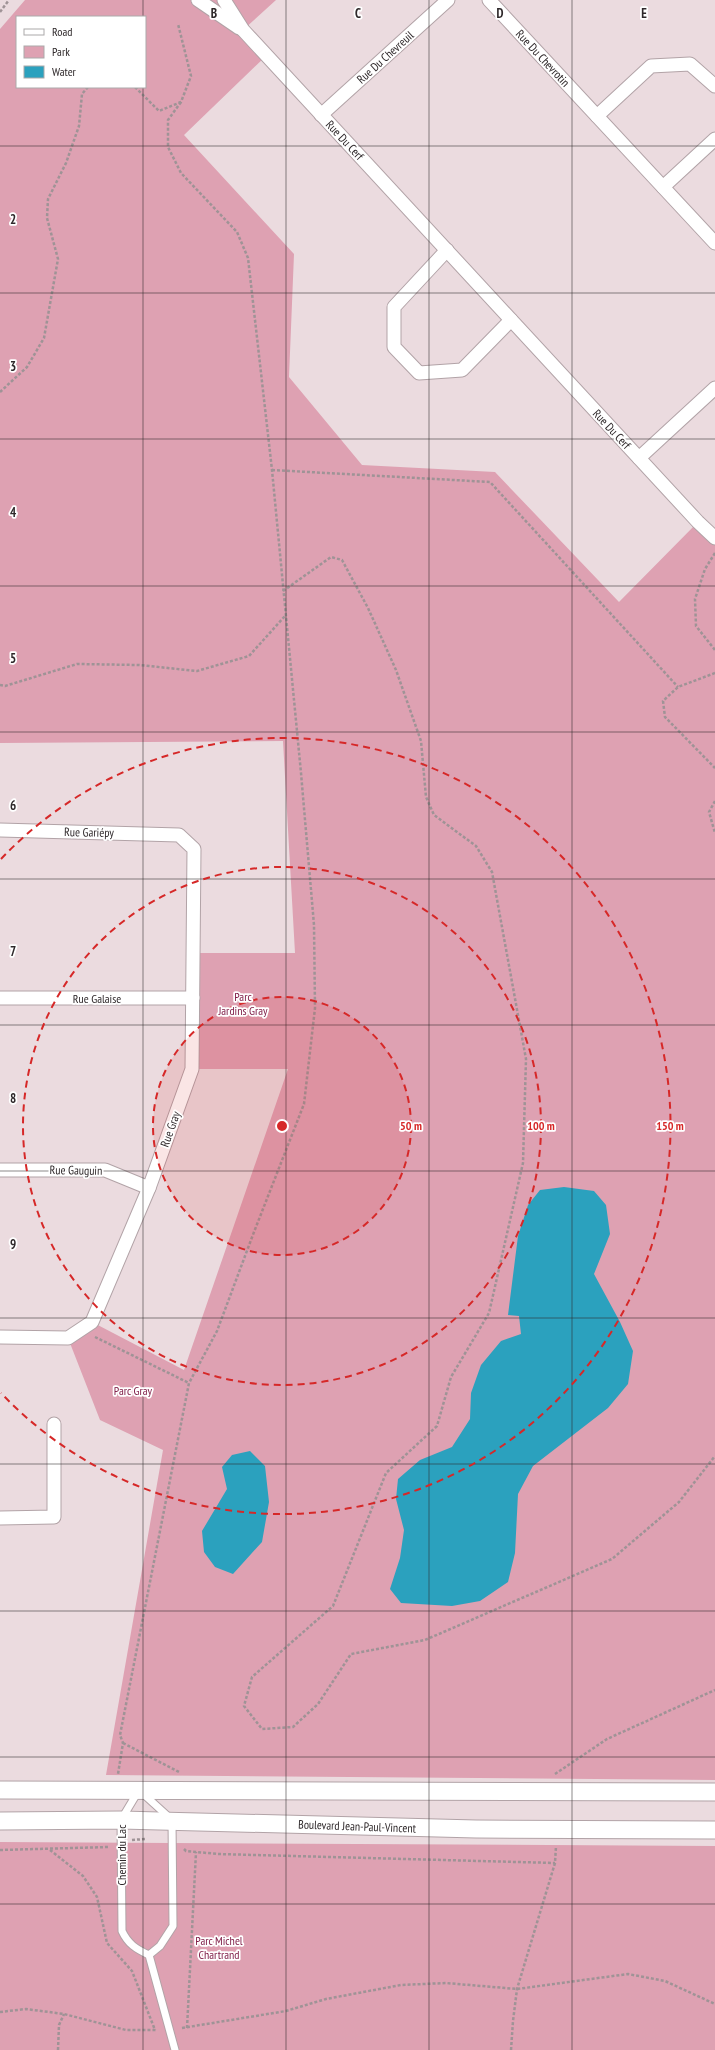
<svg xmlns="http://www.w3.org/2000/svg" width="715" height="2050" font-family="'PT Sans Narrow',sans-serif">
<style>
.green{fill:#dea1b2;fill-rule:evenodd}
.water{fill:#2ba1be}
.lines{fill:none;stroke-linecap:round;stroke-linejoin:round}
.service-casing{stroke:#b2a3a7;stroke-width:9}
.minor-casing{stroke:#b2a3a7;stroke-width:15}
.tertiary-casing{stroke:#b2a3a7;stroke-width:19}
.path{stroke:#9f9396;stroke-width:2.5;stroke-dasharray:3 2;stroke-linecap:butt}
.service{stroke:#fff;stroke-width:7}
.minor{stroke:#fff;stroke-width:13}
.tertiary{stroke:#fff;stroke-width:17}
.grid{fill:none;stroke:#2e282a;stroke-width:1;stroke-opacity:0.55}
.ring{fill:none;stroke:#d62828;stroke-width:2;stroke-dasharray:7 5}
.labels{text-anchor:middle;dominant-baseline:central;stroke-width:3.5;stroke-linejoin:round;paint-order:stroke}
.street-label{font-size:12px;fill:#2e282a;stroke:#fff}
.park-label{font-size:12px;fill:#7d1944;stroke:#fff}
.grid-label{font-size:13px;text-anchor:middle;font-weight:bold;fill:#2e282a;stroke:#fff;stroke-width:3.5;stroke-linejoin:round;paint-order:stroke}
.centre{fill:#d62828;stroke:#fff;stroke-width:2}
.ring-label{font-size:12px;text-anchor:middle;font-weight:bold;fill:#d62828;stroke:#fff;stroke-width:3.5;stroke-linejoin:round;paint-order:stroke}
</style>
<rect width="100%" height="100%" fill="#ebdbdf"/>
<!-- green -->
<g class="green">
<path d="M 25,0 L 276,0 L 243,30 L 267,55 L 184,135 L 294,254 L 289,377 L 362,465 L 495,472 L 619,602 L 698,522 L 715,538 L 715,1780 L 106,1775 L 163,1450 L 100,1420 L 68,1338 L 92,1322 L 184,1370 L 288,1069 L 192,1069 L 194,953 L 295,953 L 283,741 L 0,743 L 0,29 ZM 17,17 L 145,17 L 145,87 L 17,87 Z"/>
<path d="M 0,1842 L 715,1846 L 715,2050 L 0,2050 Z"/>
</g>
<!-- water -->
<g class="water">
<path d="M 564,1187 L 594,1191 L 606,1205 L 610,1234 L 594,1274 L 620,1322 L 633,1351 L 628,1384 L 608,1408 L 533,1466 L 518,1494 L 515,1553 L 508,1582 L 480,1601 L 452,1606 L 401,1603 L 390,1589 L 400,1558 L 404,1530 L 396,1499 L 398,1479 L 420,1460 L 452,1447 L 470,1419 L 471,1393 L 481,1365 L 501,1341 L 521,1334 L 519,1316 L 508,1315 L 518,1236 L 528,1205 L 540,1190 Z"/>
<path d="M 250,1451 L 265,1466 L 269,1502 L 262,1542 L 233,1574 L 215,1567 L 204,1552 L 202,1531 L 227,1489 L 222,1467 L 232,1455 Z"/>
</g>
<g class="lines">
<!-- service casing -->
<g class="service-casing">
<path id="service" d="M 149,1955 L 160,1946 L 173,1926 L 172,1820 L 139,1790 L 121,1820 L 122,1931 C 128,1944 136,1949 149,1955 L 175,2050"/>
</g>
<!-- minor casing -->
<g class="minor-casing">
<g id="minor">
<path d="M 198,0 L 239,28"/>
<path d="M 224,0 L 243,30 L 698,522 L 715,538"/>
<path d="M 489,0 L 715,243"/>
<path d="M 321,115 L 448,0"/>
<path d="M 597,116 L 651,66 L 690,64 L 715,86"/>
<path d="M 663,187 L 715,139"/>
<path d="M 447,250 L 394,307 L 394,347 L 419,373 L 462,370 L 511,320"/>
<path d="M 639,458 L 715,388"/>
<path d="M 0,830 L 179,835 L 194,849 L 192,1069 L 149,1188 L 92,1322 L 68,1338 L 0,1337"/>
<path d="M 0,998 L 193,998"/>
<path d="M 0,1170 L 105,1170 L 149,1188"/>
<path d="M 0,1518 L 54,1517 L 54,1424"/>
</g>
</g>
<!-- tertiary casing -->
<g class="tertiary-casing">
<g id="tertiary">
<path d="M 0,1790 L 715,1792"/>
<path d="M 0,1821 L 121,1820 L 476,1829 L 715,1830"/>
</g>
</g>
<!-- path -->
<g class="path">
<path d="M 0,12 L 9,0"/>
<path d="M 135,87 L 159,111 L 181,102 L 191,76 L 178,24"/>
<path d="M 181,102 L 168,120 L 168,147 L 181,173 L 237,232 L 248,258 L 272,470 L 301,773 L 314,925 L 315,1008 L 304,1104 L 254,1232 L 217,1331 L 189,1383"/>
<path d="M 0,392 L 27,367 L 44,338 L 58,259 L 47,218 L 48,199 L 66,163 L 79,126 L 82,94 L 88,87"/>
<path d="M 272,470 L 490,482 L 678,687"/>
<path d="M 715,553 L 705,569 L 695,599 L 696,626 L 715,650"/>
<path d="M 283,591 L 331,557 L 342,560 L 368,608 L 396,670 L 421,741 L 426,797 L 434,815 L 476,846 L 492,872 L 526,1059 L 523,1163 L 489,1313 L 451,1377 L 437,1426 L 386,1473 L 333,1606 L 252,1677 L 244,1706 L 262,1729 L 293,1727 L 318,1704 L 351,1654 L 425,1640 L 612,1559 L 679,1502 L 715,1456"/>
<path d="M 715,673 L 678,687 L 663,701 L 665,717 L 715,768"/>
<path d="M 0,685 L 5,686 L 77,664 L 139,665 L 197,671 L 249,656 L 285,616"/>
<path d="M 715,801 L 709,812 L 715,833"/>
<path d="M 95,1337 L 189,1383 L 120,1735 L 123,1743 L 118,1774"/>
<path d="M 123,1743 L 179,1772"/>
<path d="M 555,1774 L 607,1739 L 715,1690"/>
<path d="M 132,1840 L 145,1839"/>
<path d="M 184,1849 L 186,1851 L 218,1854 L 555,1863"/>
<path d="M 0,1850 L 109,1847"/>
<path d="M 50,1850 L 83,1876 L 97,1897 L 107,1943 L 132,1971 L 155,2030"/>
<path d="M 0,2012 L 26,2009 L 64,2014 L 126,2030 L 157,2030"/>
<path d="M 182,2028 L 286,2011 L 326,1999 L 401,1985 L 446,1983 L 517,1989 L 628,1974 L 665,1981 L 715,2004"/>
<path d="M 187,2028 L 196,1852"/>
<path d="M 58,2050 L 59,2025 L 64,2014"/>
<path d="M 511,2050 L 513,2021 L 517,1989 L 555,1863 L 556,1846"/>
</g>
<!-- service -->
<use href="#service" class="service"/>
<!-- minor -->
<use href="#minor" class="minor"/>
<!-- tertiary -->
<use href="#tertiary" class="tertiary"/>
</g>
<!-- grid -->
<path class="grid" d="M 143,0 L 143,17M 286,0 L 286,2050M 429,0 L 429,2050M 572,0 L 572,2050M 143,87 L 143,2050M 0,146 L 715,146M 0,293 L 715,293M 0,439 L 715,439M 0,586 L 715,586M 0,732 L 715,732M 0,879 L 715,879M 0,1025 L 715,1025M 0,1171 L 715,1171M 0,1318 L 715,1318M 0,1464 L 715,1464M 0,1611 L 715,1611M 0,1757 L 715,1757M 0,1904 L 715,1904"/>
<!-- distance rings -->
<circle cx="282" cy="1126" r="129" fill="#d62828" fill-opacity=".12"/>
<g class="ring">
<circle cx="282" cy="1126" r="129"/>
<circle cx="282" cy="1126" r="259"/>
<path d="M1 859A388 388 0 1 1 1 1393"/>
</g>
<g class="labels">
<!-- street labels -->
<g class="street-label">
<text transform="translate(385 57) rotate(-42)">Rue Du Chevreuil</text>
<text transform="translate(543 58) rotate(47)">Rue Du Chevrotin</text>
<text transform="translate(345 140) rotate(47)">Rue Du Cerf</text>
<text transform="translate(612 429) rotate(47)">Rue Du Cerf</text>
<text transform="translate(89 832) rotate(1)">Rue Gariépy</text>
<text x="97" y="998">Rue Galaise</text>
<text transform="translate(170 1129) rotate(-70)">Rue Gray</text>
<text transform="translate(76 1170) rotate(1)">Rue Gauguin</text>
<text transform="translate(357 1826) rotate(2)">Boulevard Jean-Paul-Vincent</text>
<text transform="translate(121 1855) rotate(-90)">Chemin du Lac</text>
</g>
<!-- park labels -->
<g class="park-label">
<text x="243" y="996">Parc<tspan x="243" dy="14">Jardins Gray</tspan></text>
<text x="133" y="1390">Parc Gray</text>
<text x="219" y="1940">Parc Michel<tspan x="219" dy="14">Chartrand</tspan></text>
</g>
</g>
<g class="grid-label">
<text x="214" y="18">B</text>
<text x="358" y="18">C</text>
<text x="500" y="18">D</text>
<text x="644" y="18">E</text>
<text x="13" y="224">2</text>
<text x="13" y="371">3</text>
<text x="13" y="517">4</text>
<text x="13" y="663">5</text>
<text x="13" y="810">6</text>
<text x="13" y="956">7</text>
<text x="13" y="1103">8</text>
<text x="13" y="1249">9</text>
</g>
<circle cx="282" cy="1126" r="6" class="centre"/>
<g class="ring-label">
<text x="411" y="1130">50 m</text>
<text x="541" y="1130">100 m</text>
<text x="670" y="1130">150 m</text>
</g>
<!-- legend -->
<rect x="16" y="16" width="130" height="72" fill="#ffffff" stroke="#aba9aa"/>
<rect x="24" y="29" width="20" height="6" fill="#ffffff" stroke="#aba9aa"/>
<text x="52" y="36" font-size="12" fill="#2e282a">Road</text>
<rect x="24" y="46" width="20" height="12" fill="#dea1b2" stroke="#aba9aa"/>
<text x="52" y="56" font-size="12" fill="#2e282a">Park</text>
<rect x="24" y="66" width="20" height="12" fill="#2ba1be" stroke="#aba9aa"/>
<text x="52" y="76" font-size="12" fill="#2e282a">Water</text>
</svg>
